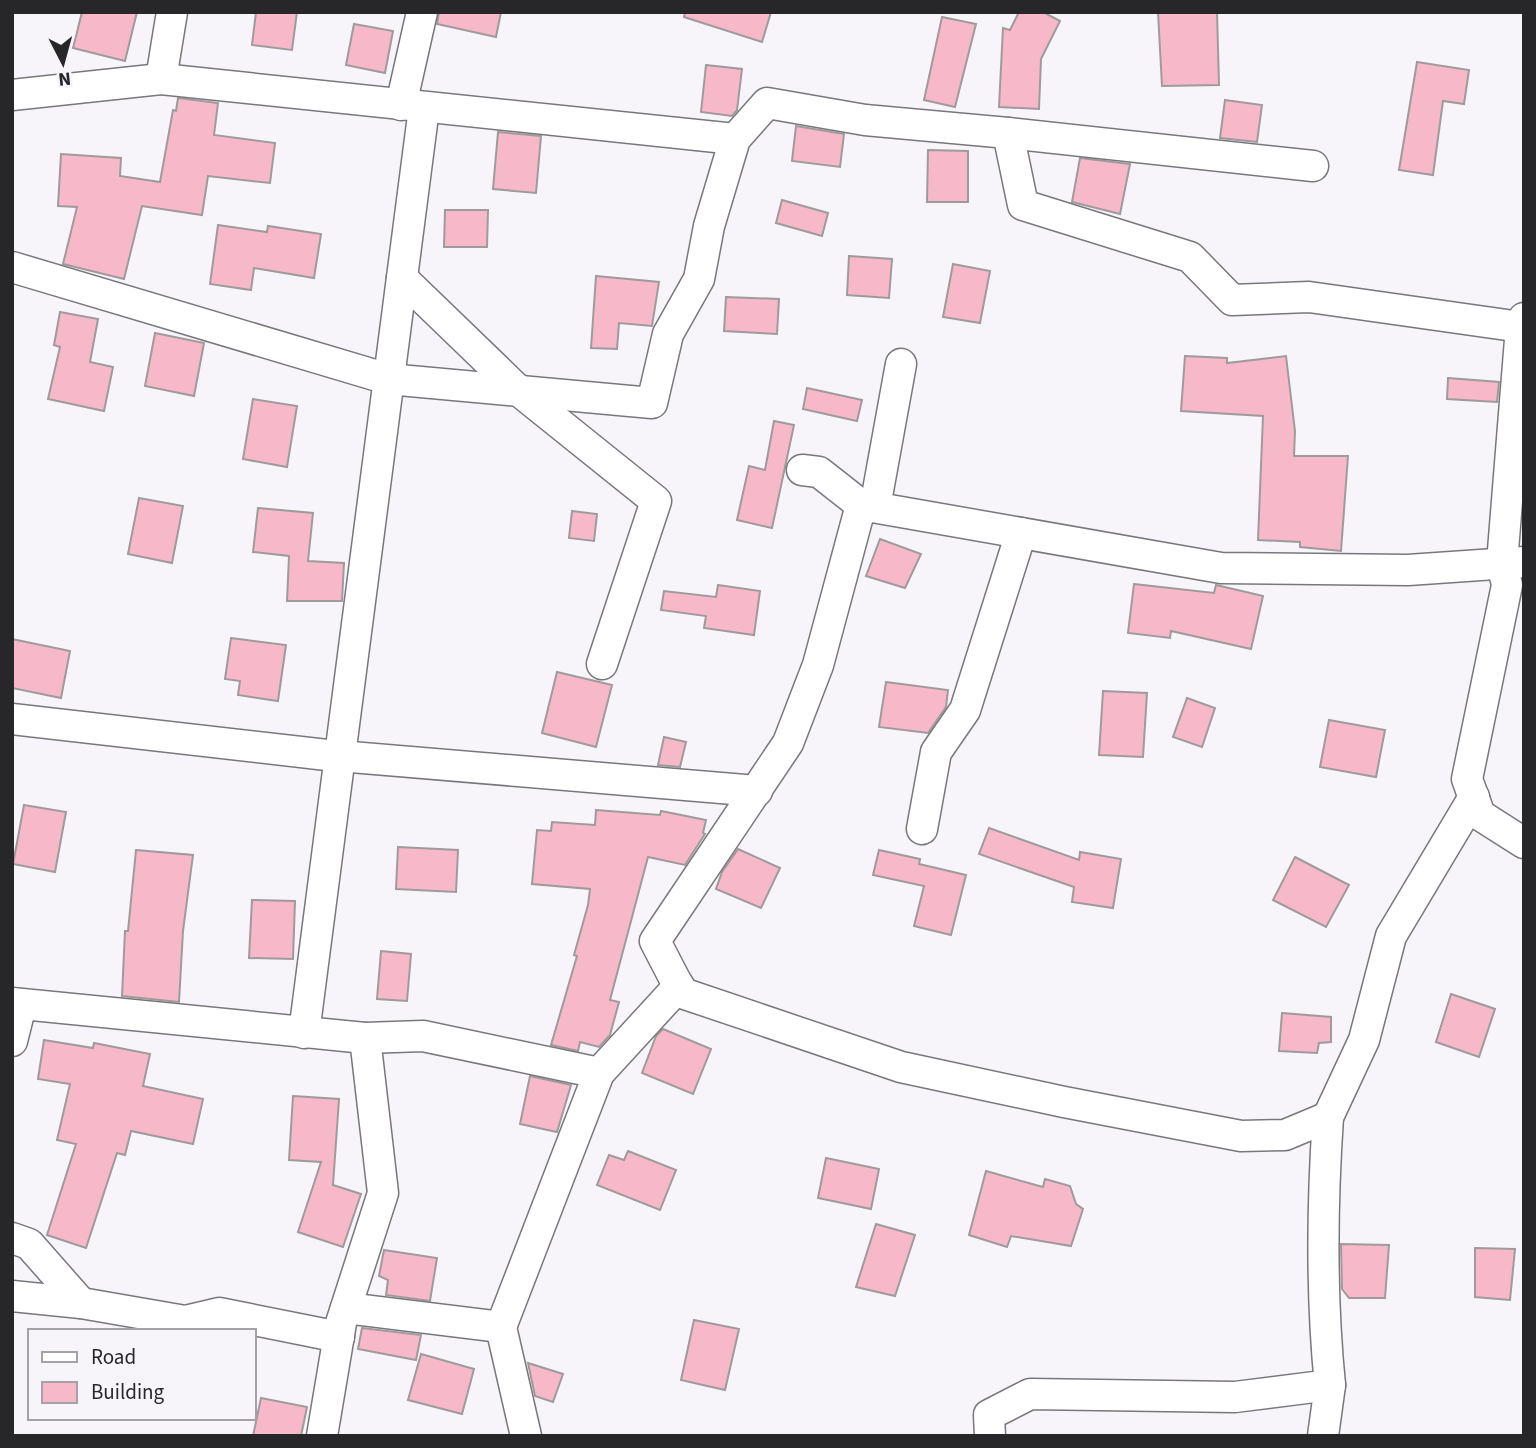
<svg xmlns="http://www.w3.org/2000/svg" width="1536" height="1448" font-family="'Source Sans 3',sans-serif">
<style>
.building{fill:#f7b9ca;stroke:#9f9a9b;stroke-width:2}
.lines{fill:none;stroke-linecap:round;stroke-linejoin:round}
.minor-casing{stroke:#78777b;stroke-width:33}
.minor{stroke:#fff;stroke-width:30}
</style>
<rect width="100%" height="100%" fill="#f7f5fa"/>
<!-- building -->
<g class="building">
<path d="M 82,12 L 137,12 L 125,61 L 73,48 Z"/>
<path d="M 256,12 L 297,12 L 292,50 L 252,45 Z"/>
<path d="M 439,12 L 501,12 L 496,37 L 437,24 Z"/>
<path d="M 685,12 L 771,12 L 762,42 L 684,17 Z"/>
<path d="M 1019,12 L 1043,12 L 1060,21 L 1041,59 L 1039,109 L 999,107 L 1003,28 L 1010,30 Z"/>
<path d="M 1158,12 L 1217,12 L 1219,85 L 1162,86 Z"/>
<path d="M 942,17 L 976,24 L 955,107 L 924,100 Z"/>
<path d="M 354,24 L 393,31 L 385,73 L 346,65 Z"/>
<path d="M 1417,62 L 1469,70 L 1464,104 L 1443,101 L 1433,175 L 1399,170 Z"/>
<path d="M 706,65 L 742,69 L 737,110 L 732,116 L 701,112 Z"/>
<path d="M 178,98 L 218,103 L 214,135 L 275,143 L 270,183 L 208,176 L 202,215 L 142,206 L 124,279 L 63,264 L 77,207 L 58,206 L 61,154 L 121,158 L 120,176 L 160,182 L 173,110 L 176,111 Z"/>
<path d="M 1225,100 L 1262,105 L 1257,142 L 1220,138 Z"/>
<path d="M 796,126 L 844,134 L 840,167 L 792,161 Z"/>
<path d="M 498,132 L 541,136 L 536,193 L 493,189 Z"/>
<path d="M 928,150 L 968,151 L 968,202 L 927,202 Z"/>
<path d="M 1080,158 L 1130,164 L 1120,214 L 1072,202 Z"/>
<path d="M 782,200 L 828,213 L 822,236 L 776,223 Z"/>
<path d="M 445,210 L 488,210 L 487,247 L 444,247 Z"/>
<path d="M 218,225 L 267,232 L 268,226 L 321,234 L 314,278 L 254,268 L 251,290 L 210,284 Z"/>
<path d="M 849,256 L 892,259 L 889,298 L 847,295 Z"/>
<path d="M 953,264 L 990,271 L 980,323 L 943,317 Z"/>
<path d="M 596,276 L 659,282 L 652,326 L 619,323 L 617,349 L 591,348 Z"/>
<path d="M 726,297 L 779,299 L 777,334 L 724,331 Z"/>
<path d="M 60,312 L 98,319 L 90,362 L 113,367 L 104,411 L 48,399 L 60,347 L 54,345 Z"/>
<path d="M 155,333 L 204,343 L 194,396 L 145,386 Z"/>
<path d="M 1185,356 L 1227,358 L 1227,363 L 1286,356 L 1295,431 L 1294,456 L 1348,456 L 1341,551 L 1300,547 L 1300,542 L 1258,540 L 1263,416 L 1181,411 Z"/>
<path d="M 1448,378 L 1499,382 L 1497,402 L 1447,399 Z"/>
<path d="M 807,388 L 862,400 L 857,421 L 803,409 Z"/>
<path d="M 253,399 L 297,406 L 287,467 L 243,459 Z"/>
<path d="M 774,421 L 794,425 L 772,528 L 737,520 L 749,466 L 765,470 Z"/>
<path d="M 139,498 L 183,506 L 172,563 L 128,554 Z"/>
<path d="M 258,508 L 313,513 L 308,561 L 344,563 L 342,601 L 287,601 L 289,556 L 253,552 Z"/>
<path d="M 572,511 L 597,514 L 594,541 L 569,538 Z"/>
<path d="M 880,539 L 921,554 L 905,588 L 866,576 Z"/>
<path d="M 1134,584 L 1214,593 L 1216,585 L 1263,596 L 1251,649 L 1171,631 L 1170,638 L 1128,633 Z"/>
<path d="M 718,585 L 760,591 L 754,635 L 704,628 L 706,616 L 661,610 L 664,591 L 716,597 Z"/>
<path d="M 231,638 L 286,645 L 278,701 L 238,695 L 240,681 L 225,679 Z"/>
<path d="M 12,639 L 70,651 L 61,698 L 12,688 Z"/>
<path d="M 557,672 L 612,685 L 596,747 L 542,733 Z"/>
<path d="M 886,682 L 948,690 L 946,707 L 928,733 L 879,727 Z"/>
<path d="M 1103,691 L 1147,693 L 1143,757 L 1099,755 Z"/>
<path d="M 1187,698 L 1215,708 L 1202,747 L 1173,737 Z"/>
<path d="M 1329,720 L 1385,730 L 1376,777 L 1320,767 Z"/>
<path d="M 664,737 L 686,742 L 680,767 L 658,765 Z"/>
<path d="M 24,805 L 66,812 L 55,872 L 13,864 Z"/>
<path d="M 596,810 L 660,815 L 661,811 L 706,820 L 703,833 L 705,834 L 685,865 L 648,857 L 610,1000 L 619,1002 L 610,1035 L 599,1047 L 580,1042 L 578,1051 L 551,1045 L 577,956 L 574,955 L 588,905 L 590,889 L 532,884 L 537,830 L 551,831 L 552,822 L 595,825 Z"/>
<path d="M 989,828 L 1079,860 L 1080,852 L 1121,859 L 1113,908 L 1072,902 L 1074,887 L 979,854 Z"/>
<path d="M 398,847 L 458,850 L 456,892 L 396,889 Z"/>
<path d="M 738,849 L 780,868 L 761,908 L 716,889 L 722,872 Z"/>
<path d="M 136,850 L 193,855 L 183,931 L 179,1002 L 122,996 L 125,931 L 128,931 Z"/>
<path d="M 879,850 L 920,859 L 919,864 L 966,875 L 951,935 L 914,926 L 924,886 L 873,875 Z"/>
<path d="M 1295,857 L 1349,885 L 1326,927 L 1273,900 Z"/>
<path d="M 252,900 L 295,901 L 293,959 L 249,958 Z"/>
<path d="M 381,951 L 411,954 L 407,1001 L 377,999 Z"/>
<path d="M 1451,994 L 1495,1009 L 1479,1057 L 1436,1042 Z"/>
<path d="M 1282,1013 L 1331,1017 L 1331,1042 L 1319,1043 L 1317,1053 L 1279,1051 Z"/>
<path d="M 663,1029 L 711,1049 L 693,1094 L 642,1073 L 656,1036 Z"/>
<path d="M 44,1040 L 93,1048 L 94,1043 L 150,1054 L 143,1086 L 203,1099 L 193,1144 L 131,1131 L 125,1155 L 117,1153 L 86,1248 L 47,1235 L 76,1144 L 57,1140 L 70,1084 L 38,1079 Z"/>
<path d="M 530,1076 L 571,1085 L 557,1132 L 520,1124 Z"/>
<path d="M 293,1096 L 339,1099 L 333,1185 L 361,1194 L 343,1247 L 298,1232 L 321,1162 L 289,1160 Z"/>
<path d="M 628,1151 L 676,1170 L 660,1210 L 597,1185 L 609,1155 L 624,1160 Z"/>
<path d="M 826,1158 L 879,1169 L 871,1209 L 818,1198 Z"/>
<path d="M 986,1171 L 1043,1187 L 1045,1179 L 1070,1186 L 1076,1204 L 1083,1209 L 1071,1246 L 1011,1236 L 1007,1247 L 969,1235 Z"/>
<path d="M 876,1224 L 915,1235 L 895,1296 L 856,1287 Z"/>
<path d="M 1341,1244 L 1389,1245 L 1385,1298 L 1349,1298 L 1342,1289 Z"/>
<path d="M 1475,1248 L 1515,1249 L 1510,1300 L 1475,1297 Z"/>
<path d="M 384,1250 L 437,1258 L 430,1301 L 386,1295 L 388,1280 L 379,1276 Z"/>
<path d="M 694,1320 L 739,1329 L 725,1390 L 681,1380 Z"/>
<path d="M 362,1328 L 421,1335 L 416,1360 L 358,1349 Z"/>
<path d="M 421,1354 L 474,1369 L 462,1414 L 408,1400 Z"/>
<path d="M 528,1363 L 563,1374 L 553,1402 L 535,1396 Z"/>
<path d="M 261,1398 L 307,1407 L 301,1436 L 253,1436 Z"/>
</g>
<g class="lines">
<!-- minor casing -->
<g class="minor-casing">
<g id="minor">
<path d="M 161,79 L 172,12"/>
<path d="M 12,95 L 161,79 L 735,139"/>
<path d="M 401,105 L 422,12"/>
<path d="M 1008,133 L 1313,166"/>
<path d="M 12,267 L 388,379 L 652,403 L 668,334 L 699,279 L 709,226 L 735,139 L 767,103 L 865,120 L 1008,133 L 1023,205 L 1190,257 L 1232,300 L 1309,297 L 1521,327"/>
<path d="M 402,278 L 519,391 L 656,501 L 602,664"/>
<path d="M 1524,318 L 1521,327 L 1502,563 L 1507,585 L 1467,779 L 1480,815 L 1524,843"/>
<path d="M 802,470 L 819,472 L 861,505"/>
<path d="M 875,507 L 901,364"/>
<path d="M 12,719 L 327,755 L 757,791"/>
<path d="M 922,829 L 936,752 L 965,710 L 1021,533"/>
<path d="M 12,1003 L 365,1038 L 423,1036 L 599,1073"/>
<path d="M 304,1033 L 424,108"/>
<path d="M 12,1041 L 21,1005"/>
<path d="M 1328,1117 L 1364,1040 L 1391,936 L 1474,797"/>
<path d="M 12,1238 L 29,1244 L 81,1303"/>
<path d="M 12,1296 L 81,1303 L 185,1321 L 219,1313 L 339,1337"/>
<path d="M 346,1308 L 501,1327"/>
<path d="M 322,1436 L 341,1323 L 383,1193 L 365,1038"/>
<path d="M 526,1436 L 501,1327 L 599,1073 L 679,986"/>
<path d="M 990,1436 L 989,1415 L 1030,1394 L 1235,1397 L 1330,1385 C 1321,1296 1322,1206 1328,1117 L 1285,1135 L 1241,1136 L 1064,1102 L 901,1067 L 682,993 L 655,941 L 788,743 L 818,665 L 861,505 L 1221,568 L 1408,570 L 1524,562"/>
<path d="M 1323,1436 L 1330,1385"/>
</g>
</g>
<!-- minor -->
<use href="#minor" class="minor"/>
</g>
<!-- border -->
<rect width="1536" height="1448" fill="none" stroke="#272628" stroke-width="28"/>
<!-- legend -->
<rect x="28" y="1329" width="228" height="91" fill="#f7f5fa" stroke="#a4a2a6" stroke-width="2"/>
<rect x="42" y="1352" width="35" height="10" fill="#ffffff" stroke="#a4a2a6" stroke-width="2"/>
<text x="91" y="1364" font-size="21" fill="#272628">Road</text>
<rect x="42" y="1382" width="35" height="21" fill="#f7b9ca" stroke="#a4a2a6" stroke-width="2"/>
<text x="91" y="1399" font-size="21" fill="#272628">Building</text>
<!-- north arrow -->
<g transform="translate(63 63) rotate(174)" stroke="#f7f5fa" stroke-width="5" paint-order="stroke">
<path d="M0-5L12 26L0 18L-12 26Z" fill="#272628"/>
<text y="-10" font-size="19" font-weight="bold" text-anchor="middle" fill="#272628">N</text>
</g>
</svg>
